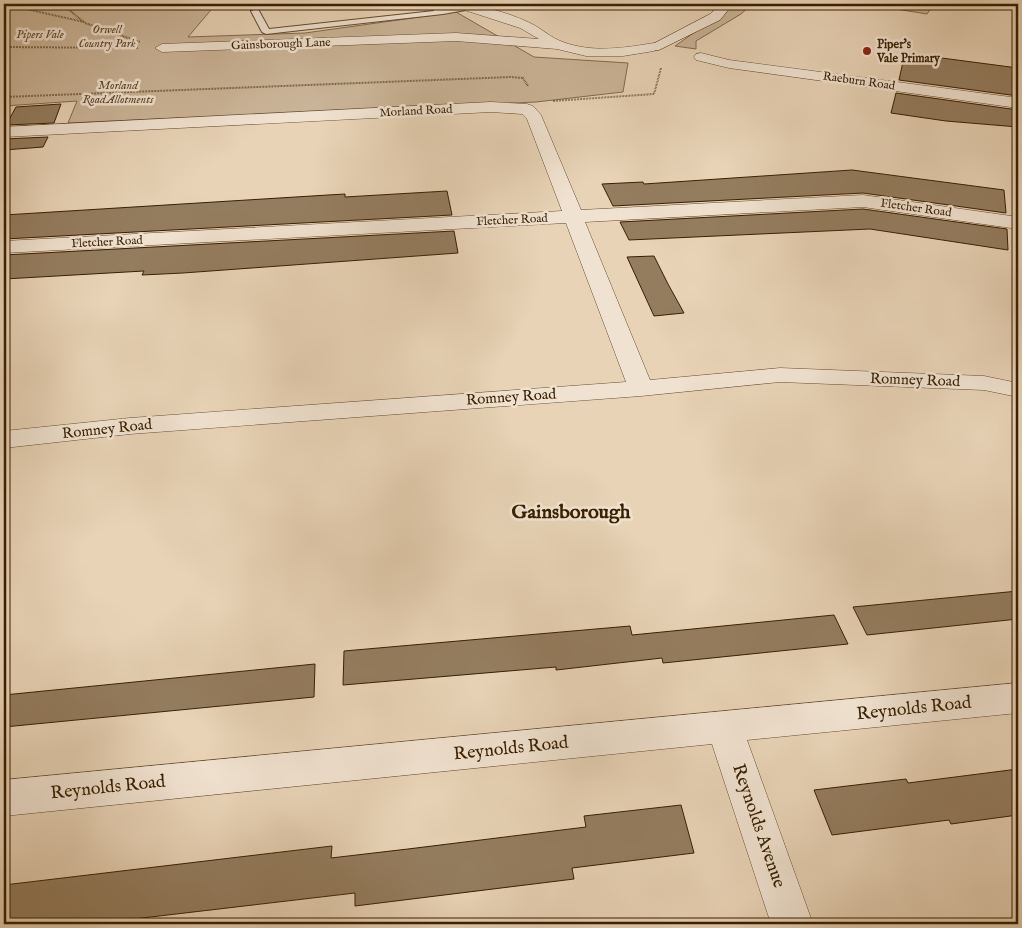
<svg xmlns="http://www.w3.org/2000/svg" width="1022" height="928" font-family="'IM FELL English',serif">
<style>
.green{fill:#cab497;stroke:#816a4c}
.building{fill:#947d5f;stroke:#381f00}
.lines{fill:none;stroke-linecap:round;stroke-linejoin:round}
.lane-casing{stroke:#644c2e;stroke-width:2}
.street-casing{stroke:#644c2e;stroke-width:1}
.secondary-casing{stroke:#381f00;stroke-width:1}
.path{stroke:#381f00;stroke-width:2;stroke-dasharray:0.5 1;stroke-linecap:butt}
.lane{fill:#f0e2d0;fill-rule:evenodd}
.street{fill:#f0e2d0;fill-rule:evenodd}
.secondary{fill:#f0e2d0;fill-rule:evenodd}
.poi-dot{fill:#8f2418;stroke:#f0e2d0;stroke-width:2}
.labels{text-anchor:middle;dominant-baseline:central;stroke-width:5;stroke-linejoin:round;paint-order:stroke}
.far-park-label{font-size:12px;font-style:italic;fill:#5c4426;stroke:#f0e2d0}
.far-street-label{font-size:12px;fill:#381f00;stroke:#f0e2d0}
.far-poi-label{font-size:12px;font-weight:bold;fill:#381f00;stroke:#f0e2d0;text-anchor:start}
.street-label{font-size:15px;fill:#381f00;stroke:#f0e2d0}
.near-street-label{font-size:18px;fill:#381f00;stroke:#f0e2d0}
.district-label{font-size:20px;font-weight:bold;fill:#381f00;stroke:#f0e2d0}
</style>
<rect width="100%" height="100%" fill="#e8d3b6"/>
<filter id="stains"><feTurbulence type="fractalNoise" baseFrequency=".004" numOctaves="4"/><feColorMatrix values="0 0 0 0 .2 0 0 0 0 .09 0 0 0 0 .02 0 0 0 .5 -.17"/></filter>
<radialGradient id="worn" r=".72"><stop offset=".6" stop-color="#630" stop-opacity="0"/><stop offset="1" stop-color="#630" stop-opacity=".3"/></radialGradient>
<!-- green -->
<g class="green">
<path d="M 4,4 L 216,4 L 188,37 L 305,33 L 456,12 L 534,57 L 628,63 L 623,92 L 536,102 L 68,123 L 77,101 L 4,106 Z"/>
<path d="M 735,4 L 752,4 L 741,14 L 696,41 L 696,49 L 675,46 Z"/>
<path d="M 865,4 L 897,4 L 931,8 L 927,14 Z"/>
</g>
<!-- building -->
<g class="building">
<path d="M 919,55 L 1018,68 L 1018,96 L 899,80 L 904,57 L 918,59 Z"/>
<path d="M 896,93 L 1018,110 L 1018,127 L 946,121 L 891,113 Z"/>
<path d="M 61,104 L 54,123 L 6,125 L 16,107 Z"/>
<path d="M 48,137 L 43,147 L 4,150 L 4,139 Z"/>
<path d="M 852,170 L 1004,190 L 1006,213 L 863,193 L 613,206 L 602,184 L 643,182 L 644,184 Z"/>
<path d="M 447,191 L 452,215 L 4,239 L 4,215 L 328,195 L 345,194 L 345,197 Z"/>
<path d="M 863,209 L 1007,229 L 1008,250 L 870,229 L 629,240 L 620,222 Z"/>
<path d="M 454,231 L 458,253 L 183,273 L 142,275 L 144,271 L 4,279 L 4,255 Z"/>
<path d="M 654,256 L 668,284 L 684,313 L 654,316 L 627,257 Z"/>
<path d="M 1018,591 L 1018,619 L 867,635 L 853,607 Z"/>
<path d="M 834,615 L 848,644 L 663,663 L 662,658 L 556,670 L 556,667 L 343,685 L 344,651 L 630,626 L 632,635 Z"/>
<path d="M 315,664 L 314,697 L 4,727 L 4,695 Z"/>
<path d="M 1018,769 L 1018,815 L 951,824 L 949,820 L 832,835 L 814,790 L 906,779 L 908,783 Z"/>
<path d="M 681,805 L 694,853 L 572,868 L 574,879 L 355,906 L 355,893 L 91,924 L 4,924 L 4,885 L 332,846 L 331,858 L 408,849 L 586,827 L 584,816 Z"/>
</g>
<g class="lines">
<!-- lane casing -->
<g class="lane-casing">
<path id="lane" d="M 431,6 L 444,10 L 473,6 L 477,8 L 443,14 L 266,34 L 262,32 L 251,11 L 258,9 L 269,29 L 434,11 Z"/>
</g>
<!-- street casing -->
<g class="street-casing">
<g id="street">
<path d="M 453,4 C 475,3 510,13 530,23 C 541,28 551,38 563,42 C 592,53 624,48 654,43 L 661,47 L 654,51 L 623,56 L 586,56 L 557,49 L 456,41 L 162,52 L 155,48 L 162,44 L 456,33 L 539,39 L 520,28 L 455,7 Z"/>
<path d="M 701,53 L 729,60 L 1018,98 L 1018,108 L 729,68 L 696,60 L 694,57 L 696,54 Z"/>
<path d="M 491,102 L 527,104 L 533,106 L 541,115 L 581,210 L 863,195 L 1018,217 L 1018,229 L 863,207 L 585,222 L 650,380 L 780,368 L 984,376 L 1018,383 L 1018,397 L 984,390 L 780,382 L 641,396 L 130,434 L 4,448 L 4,431 L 130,418 L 626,382 L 566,223 L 4,253 L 4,241 L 562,211 L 527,119 L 522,114 L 491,112 L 4,137 L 4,127 Z"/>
<path d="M 1018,683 L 1018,713 L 747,740 L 813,924 L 771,924 L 712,744 L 4,816 L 4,780 Z"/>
</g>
</g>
<!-- secondary casing -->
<g class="secondary-casing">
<path id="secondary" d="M 720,4 L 733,4 L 720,20 L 659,50 L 649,50 L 647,47 L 710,14 Z"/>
</g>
<!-- path -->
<g class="path">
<path d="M 4,4 L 84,22"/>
<path d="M 62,4 L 85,23 L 140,42"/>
<path d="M 4,47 L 139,48"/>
<path d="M 4,97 L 511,77 L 523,78 L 528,86"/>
<path d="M 553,101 L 654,94 L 661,68"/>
</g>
<!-- lane -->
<use href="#lane" class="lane"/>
<!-- street -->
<use href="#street" class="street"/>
<!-- secondary -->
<use href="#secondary" class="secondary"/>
</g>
<!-- markers -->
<circle class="poi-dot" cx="867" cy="51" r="5"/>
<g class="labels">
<!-- far-park labels -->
<g class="far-park-label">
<text x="107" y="29">Orwell<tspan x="107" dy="14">Country Park</tspan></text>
<text x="40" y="34">Pipers Vale</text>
<text x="118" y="85">Morland<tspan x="118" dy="14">RoadAllotments</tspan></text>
</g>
<!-- far-street labels -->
<g class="far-street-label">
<text transform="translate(281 44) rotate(-2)">Gainsborough Lane</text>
<text transform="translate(859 81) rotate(8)">Raeburn Road</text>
<text transform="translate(416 111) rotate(-3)">Morland Road</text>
<text transform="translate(916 208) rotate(8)">Fletcher Road</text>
<text transform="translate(512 220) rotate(-3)">Fletcher Road</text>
<text transform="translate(107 242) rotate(-3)">Fletcher Road</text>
</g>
<!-- far-poi labels -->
<g class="far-poi-label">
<text x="877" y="44">Piper's<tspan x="877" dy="14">Vale Primary</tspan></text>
</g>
<!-- street labels -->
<g class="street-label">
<text transform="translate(915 380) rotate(2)">Romney Road</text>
<text transform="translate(511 397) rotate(-4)">Romney Road</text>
<text transform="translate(107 429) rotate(-6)">Romney Road</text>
</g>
<!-- near-street labels -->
<g class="near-street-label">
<text transform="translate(914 709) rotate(-6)">Reynolds Road</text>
<text transform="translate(511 749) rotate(-6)">Reynolds Road</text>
<text transform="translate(108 788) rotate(-6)">Reynolds Road</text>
<text transform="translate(758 826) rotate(71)">Reynolds Avenue</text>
</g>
<!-- district labels -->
<g class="district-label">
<text x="571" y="512">Gainsborough</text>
</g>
</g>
<!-- margin -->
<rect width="1022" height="928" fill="none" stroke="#e8d3b6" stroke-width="20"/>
<rect x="5" y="5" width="1012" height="918" fill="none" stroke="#381f00" stroke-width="2.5"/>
<rect x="10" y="10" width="1002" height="908" fill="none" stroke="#381f00"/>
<rect width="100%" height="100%" filter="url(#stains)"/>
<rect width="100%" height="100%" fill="url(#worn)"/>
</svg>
